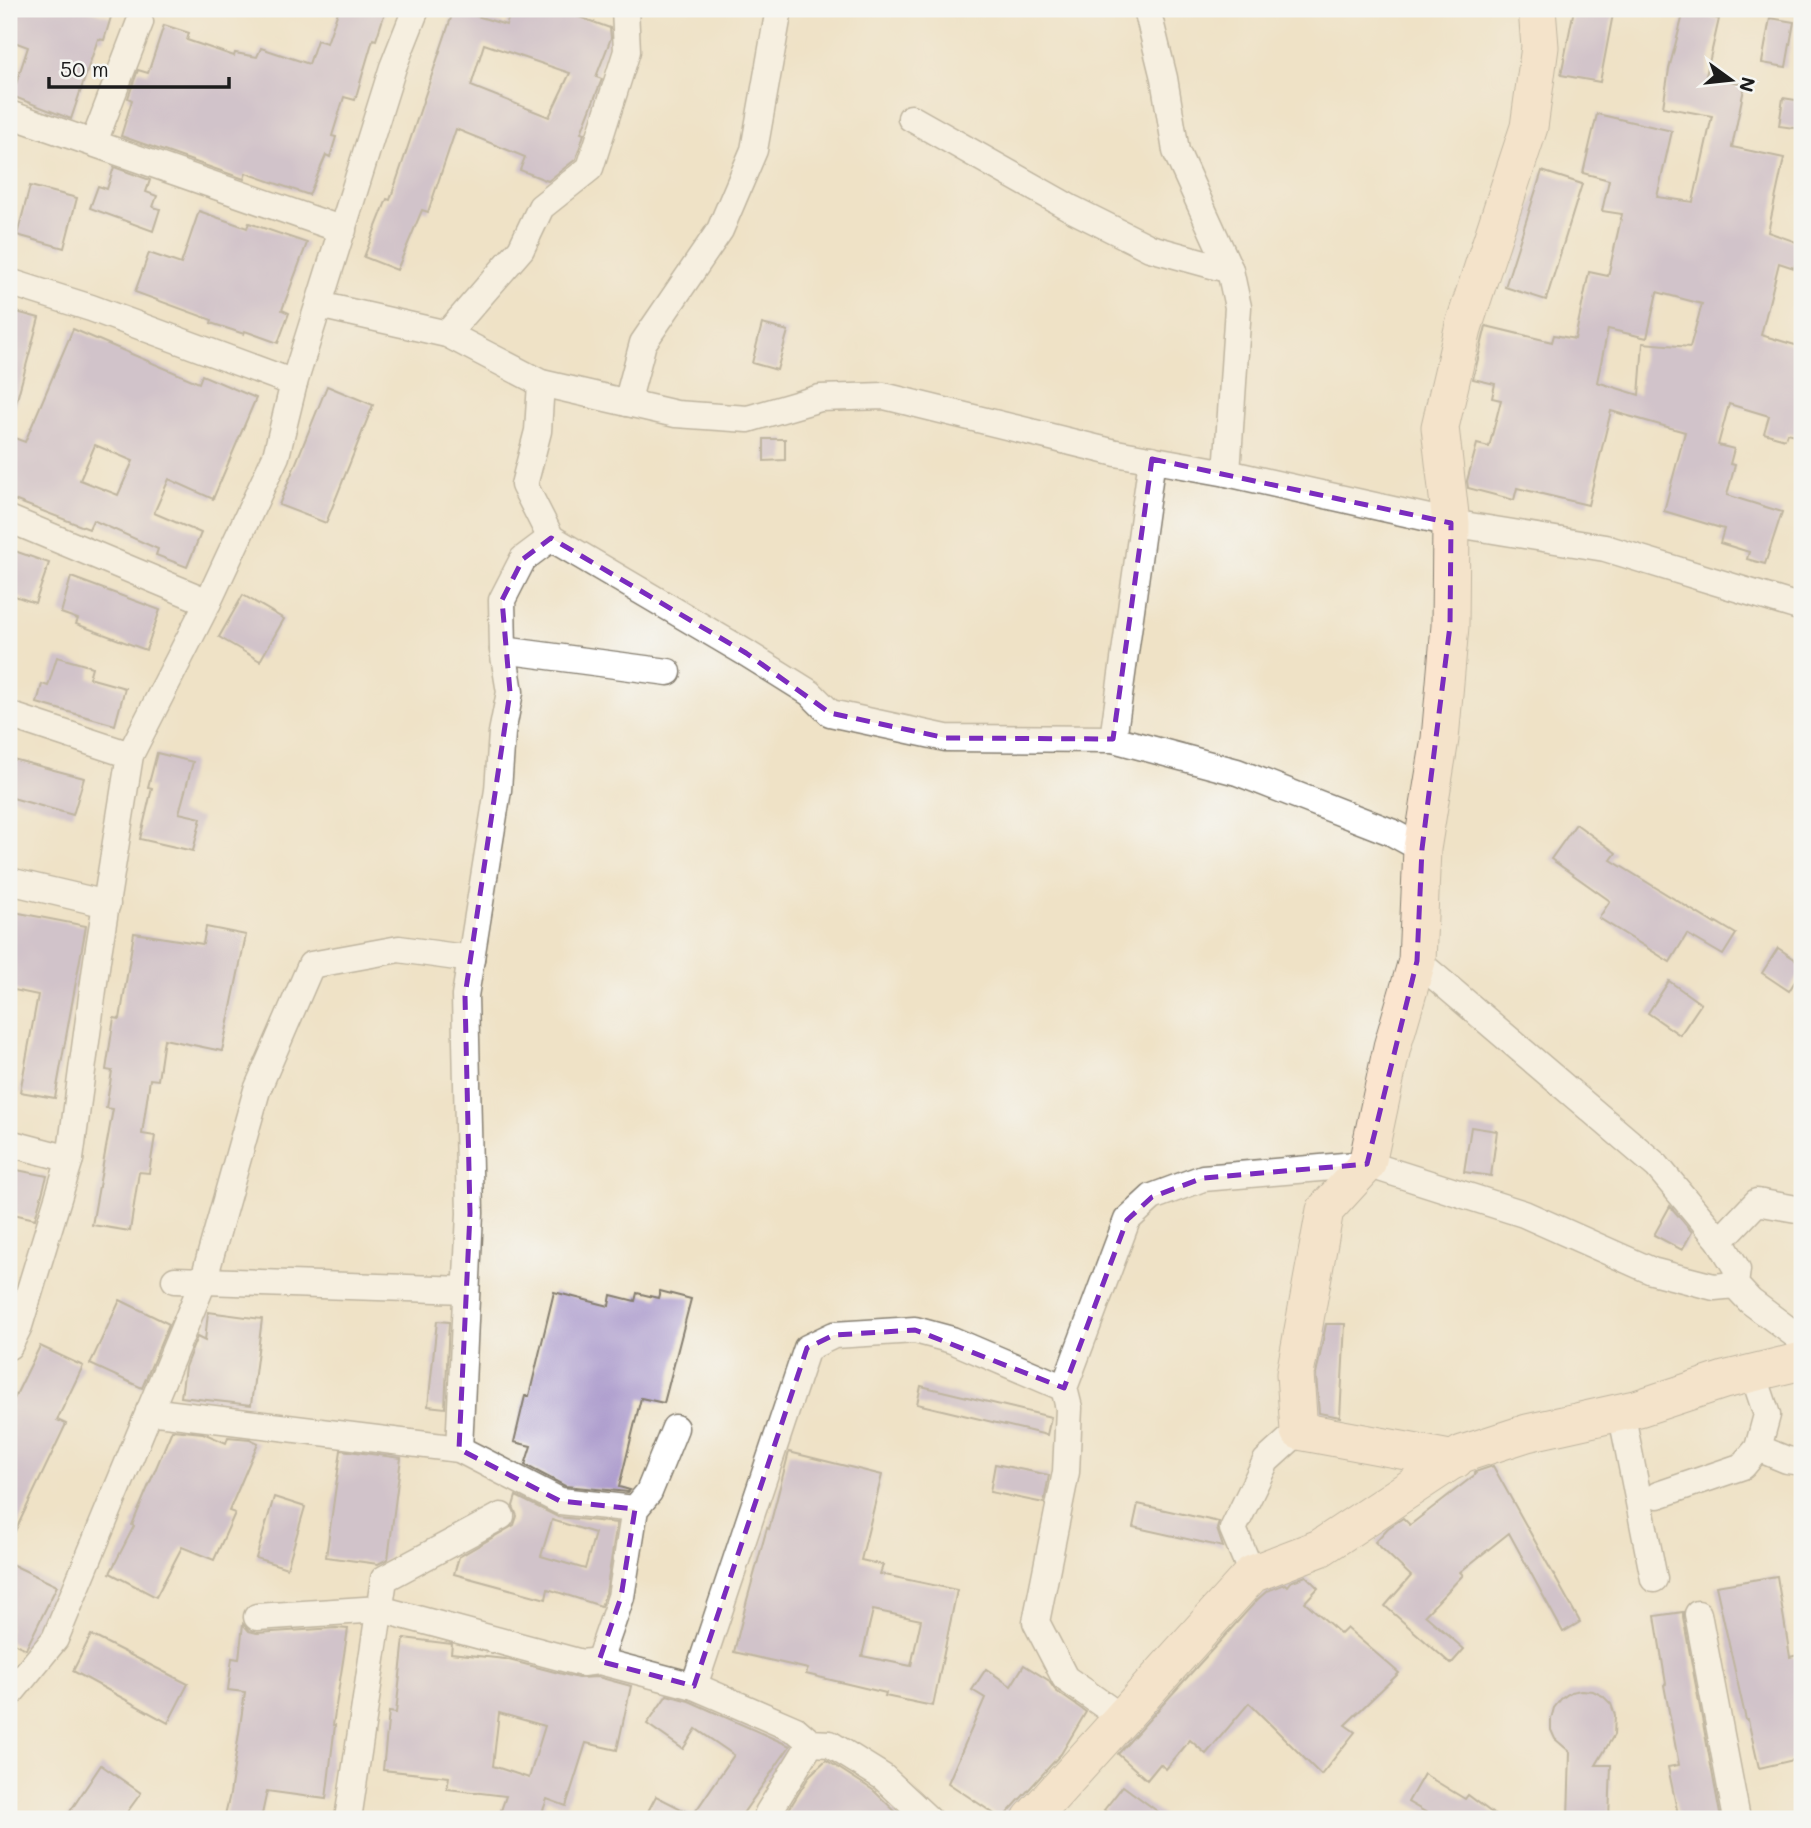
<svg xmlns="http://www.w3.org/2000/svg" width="1811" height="1828" font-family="Mali,sans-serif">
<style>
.building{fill:#ae9ece;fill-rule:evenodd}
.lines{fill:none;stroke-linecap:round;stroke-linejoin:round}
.street-casing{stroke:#867f71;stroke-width:29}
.secondary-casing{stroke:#867f71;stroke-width:39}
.street{stroke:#fff;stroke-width:26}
.secondary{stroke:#fbe5cf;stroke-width:37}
.marked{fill:none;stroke:#7b2cbf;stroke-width:5;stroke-dasharray:14 9;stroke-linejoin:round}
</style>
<rect width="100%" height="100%" fill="#f6f6f2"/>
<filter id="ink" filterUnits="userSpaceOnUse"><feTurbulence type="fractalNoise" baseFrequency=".0143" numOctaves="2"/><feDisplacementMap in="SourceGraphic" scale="14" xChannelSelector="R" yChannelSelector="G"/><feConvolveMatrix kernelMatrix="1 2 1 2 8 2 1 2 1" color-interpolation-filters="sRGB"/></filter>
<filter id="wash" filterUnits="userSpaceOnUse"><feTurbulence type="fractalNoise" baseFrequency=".00686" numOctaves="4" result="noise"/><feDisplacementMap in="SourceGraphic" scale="28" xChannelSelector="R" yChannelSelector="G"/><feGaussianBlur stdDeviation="1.57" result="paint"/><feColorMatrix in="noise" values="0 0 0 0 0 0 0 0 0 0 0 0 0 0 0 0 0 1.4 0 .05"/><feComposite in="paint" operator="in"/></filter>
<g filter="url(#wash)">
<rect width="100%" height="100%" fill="#efe2c6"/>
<g id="blocks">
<!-- building -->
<g class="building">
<path d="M 9,9 L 86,9 L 111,17 L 104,40 L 98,39 L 71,119 L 12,96 L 28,47 L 9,40 Z"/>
<path d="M 339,9 L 386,9 L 376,40 L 373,39 L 355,100 L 344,97 L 332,136 L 336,137 L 330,157 L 326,155 L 309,195 L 246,173 L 244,179 L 121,136 L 132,100 L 128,98 L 138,70 L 148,73 L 164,25 L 189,33 L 187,40 L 234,56 L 235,53 L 257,57 L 261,48 L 309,64 L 317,40 L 327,43 Z"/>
<path d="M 454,9 L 506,25 L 512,9 L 557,9 L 610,28 L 611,38 L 596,77 L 602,79 L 581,133 L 584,134 L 576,159 L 548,181 L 520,170 L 525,157 L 456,129 L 428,212 L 422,210 L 397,270 L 364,257 L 387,199 L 390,200 ZM 484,44 L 570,73 L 549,117 L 471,86 Z"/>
<path d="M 1574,9 L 1613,14 L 1600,82 L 1561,75 Z"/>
<path d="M 1684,11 L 1719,19 L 1706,76 L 1745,84 L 1732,147 L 1784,158 L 1768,232 L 1802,244 L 1794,268 L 1779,263 L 1761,335 L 1802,347 L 1802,437 L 1787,433 L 1785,439 L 1764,433 L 1769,416 L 1729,404 L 1718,445 L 1734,449 L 1730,464 L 1735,465 L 1727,495 L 1782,512 L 1765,564 L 1747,559 L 1749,552 L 1720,543 L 1724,529 L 1664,511 L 1685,432 L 1611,411 L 1588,505 L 1517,488 L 1514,500 L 1468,488 L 1467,481 L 1477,444 L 1489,447 L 1501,400 L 1492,398 L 1495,384 L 1473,379 L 1486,326 L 1552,342 L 1554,335 L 1575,339 L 1589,272 L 1608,276 L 1622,214 L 1602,211 L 1609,180 L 1583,173 L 1597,114 L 1672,131 L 1657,197 L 1693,202 L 1712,116 L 1663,107 L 1669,69 ZM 1657,292 L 1702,304 L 1690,347 L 1643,343 L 1639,395 L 1597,382 L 1608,329 L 1647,338 Z"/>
<path d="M 1770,18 L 1794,22 L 1786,67 L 1762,63 Z"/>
<path d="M 1783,98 L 1802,101 L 1802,129 L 1779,126 Z"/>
<path d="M 114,167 L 150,180 L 146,192 L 157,196 L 153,207 L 160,209 L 153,231 L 90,208 L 98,186 L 107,189 Z"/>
<path d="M 1542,171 L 1582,184 L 1546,300 L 1505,287 Z"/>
<path d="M 30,186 L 77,198 L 64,248 L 17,235 Z"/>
<path d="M 199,211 L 247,228 L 249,223 L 307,243 L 282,310 L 289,313 L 278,343 L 245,331 L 244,334 L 211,323 L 212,320 L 135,292 L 149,253 L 181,264 Z"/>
<path d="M 9,310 L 39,318 L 15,407 L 9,407 Z"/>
<path d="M 762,324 L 788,331 L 777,370 L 752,363 Z"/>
<path d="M 73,329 L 199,383 L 202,375 L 256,398 L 213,499 L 169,479 L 154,513 L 201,533 L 187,567 L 156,555 L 158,549 L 93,520 L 89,529 L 9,498 L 9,436 L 25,442 ZM 95,445 L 133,461 L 118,495 L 80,480 Z"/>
<path d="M 327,386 L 373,405 L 326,523 L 279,505 Z"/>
<path d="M 764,439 L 785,439 L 785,460 L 764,461 Z"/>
<path d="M 9,549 L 49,563 L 35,603 L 9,594 Z"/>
<path d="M 71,577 L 160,610 L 146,650 L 76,624 L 78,619 L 61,613 Z"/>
<path d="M 243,595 L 284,619 L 260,661 L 219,637 Z"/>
<path d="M 57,657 L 92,667 L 89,678 L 125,688 L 115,725 L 37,703 L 42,684 L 48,686 Z"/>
<path d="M 157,753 L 193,762 L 179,813 L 201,818 L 193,851 L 140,839 L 152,788 L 148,787 Z"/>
<path d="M 9,758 L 84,778 L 73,815 L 9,797 Z"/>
<path d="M 1576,824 L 1616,853 L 1611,860 L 1715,924 L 1716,922 L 1736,934 L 1723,955 L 1687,934 L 1670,962 L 1599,918 L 1610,901 L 1551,859 Z"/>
<path d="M 9,911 L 86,926 L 55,1098 L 20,1092 L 38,995 L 9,989 Z"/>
<path d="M 206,927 L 246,935 L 222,1051 L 164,1039 L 158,1080 L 150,1079 L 142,1134 L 155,1136 L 149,1173 L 139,1172 L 130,1231 L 92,1225 L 113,1109 L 106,1108 L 112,1071 L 106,1070 L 114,1018 L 120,1019 L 134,933 L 203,944 Z"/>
<path d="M 1778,948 L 1802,964 L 1802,970 L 1789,991 L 1762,973 Z"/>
<path d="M 1669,981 L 1701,1004 L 1680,1035 L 1648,1013 Z"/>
<path d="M 1471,1127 L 1497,1131 L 1491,1176 L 1464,1172 Z"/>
<path d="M 12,1169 L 47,1176 L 35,1219 L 9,1213 L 9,1186 Z"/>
<path d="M 1670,1206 L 1692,1232 L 1682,1250 L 1654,1235 Z"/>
<path d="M 660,1291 L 691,1299 L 664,1403 L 641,1398 L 619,1487 L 630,1490 L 628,1492 L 565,1486 L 525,1465 L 531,1446 L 514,1442 L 525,1396 L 529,1396 L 554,1292 L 609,1306 L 611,1295 L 635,1301 L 637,1293 L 658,1298 Z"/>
<path d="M 120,1300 L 169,1324 L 142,1388 L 90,1364 Z"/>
<path d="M 208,1312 L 262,1319 L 251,1405 L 181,1397 L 185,1367 L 197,1337 L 205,1341 Z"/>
<path d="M 437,1321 L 449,1322 L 445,1408 L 428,1406 Z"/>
<path d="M 1326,1324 L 1345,1324 L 1340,1417 L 1319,1413 L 1316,1375 Z"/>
<path d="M 40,1346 L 83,1366 L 57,1420 L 66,1424 L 9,1544 L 9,1396 L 14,1399 Z"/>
<path d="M 921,1386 L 1051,1417 L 1047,1435 L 917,1404 Z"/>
<path d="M 172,1430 L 203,1433 L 226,1443 L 228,1437 L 250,1439 L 258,1443 L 229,1511 L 235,1513 L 214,1560 L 182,1547 L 156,1597 L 110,1573 L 134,1526 L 132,1525 Z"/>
<path d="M 341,1450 L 401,1458 L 388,1559 L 378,1564 L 326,1557 Z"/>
<path d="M 789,1452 L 882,1475 L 861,1560 L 883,1565 L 880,1574 L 957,1590 L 933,1706 L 885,1696 L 886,1693 L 806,1674 L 808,1669 L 734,1652 L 747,1600 L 767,1528 L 769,1529 ZM 873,1610 L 921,1620 L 911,1666 L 862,1656 Z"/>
<path d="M 995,1464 L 1049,1475 L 1044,1503 L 990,1492 Z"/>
<path d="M 1493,1466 L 1580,1622 L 1563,1632 L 1509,1533 L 1460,1572 L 1463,1575 L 1425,1615 L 1464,1649 L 1451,1664 L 1385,1606 L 1411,1576 L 1375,1542 L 1388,1528 L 1403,1518 L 1410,1525 L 1476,1474 L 1475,1472 Z"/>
<path d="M 516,1496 L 558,1517 L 617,1523 L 606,1593 L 601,1606 L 548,1589 L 546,1599 L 454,1574 L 459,1557 L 514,1525 L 517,1516 L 513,1506 ZM 552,1520 L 595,1533 L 585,1569 L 541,1556 Z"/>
<path d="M 274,1497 L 305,1507 L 287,1568 L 256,1558 Z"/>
<path d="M 1138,1504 L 1219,1522 L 1217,1529 L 1223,1547 L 1133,1527 Z"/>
<path d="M 9,1563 L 57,1586 L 26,1649 L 9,1641 Z"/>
<path d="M 1306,1576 L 1318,1588 L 1305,1602 L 1341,1634 L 1347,1628 L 1399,1673 L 1345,1725 L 1355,1732 L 1321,1775 L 1249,1703 L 1206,1754 L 1190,1740 L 1166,1769 L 1160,1764 L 1147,1780 L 1118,1754 L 1258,1599 L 1267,1591 L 1285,1584 L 1287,1586 L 1290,1582 Z"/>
<path d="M 1777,1576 L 1790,1657 L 1802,1654 L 1802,1758 L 1759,1768 L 1748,1720 L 1746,1720 L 1716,1586 Z"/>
<path d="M 1683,1612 L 1683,1617 L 1721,1819 L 1679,1819 L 1668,1767 L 1679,1765 L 1664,1685 L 1666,1684 L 1655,1616 Z"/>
<path d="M 243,1624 L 249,1631 L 257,1633 L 336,1628 L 348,1629 L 333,1725 L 335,1725 L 326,1799 L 267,1791 L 261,1819 L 224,1819 L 230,1794 L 245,1692 L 228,1690 L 232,1658 L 239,1659 Z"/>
<path d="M 91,1635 L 188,1684 L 168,1723 L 73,1671 Z"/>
<path d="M 404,1638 L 452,1644 L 451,1653 L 505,1659 L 578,1678 L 598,1677 L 631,1686 L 617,1750 L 586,1743 L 566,1806 L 547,1799 L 540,1819 L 498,1819 L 506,1796 L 447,1789 L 449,1777 L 383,1770 L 389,1712 L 396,1713 ZM 499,1713 L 545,1726 L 529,1778 L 493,1766 Z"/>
<path d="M 1024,1665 L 1048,1680 L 1056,1691 L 1086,1712 L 1061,1754 L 1002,1819 L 948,1783 L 985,1698 L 972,1690 L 986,1669 L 1011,1686 Z"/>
<path d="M 1581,1690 L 1593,1691 L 1603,1696 L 1611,1704 L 1615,1715 L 1614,1735 L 1596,1765 L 1611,1765 L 1609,1819 L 1568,1819 L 1570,1752 L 1555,1739 L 1551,1730 L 1551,1719 L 1554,1708 L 1561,1699 L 1571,1692 Z"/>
<path d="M 667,1695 L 689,1701 L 790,1746 L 739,1819 L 644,1819 L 656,1796 L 693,1815 L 734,1755 L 696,1729 L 683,1749 L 647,1724 Z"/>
<path d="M 826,1760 L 873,1790 L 903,1819 L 783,1819 L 810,1775 Z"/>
<path d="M 101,1765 L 141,1793 L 122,1819 L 65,1819 Z"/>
<path d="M 1424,1774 L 1465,1799 L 1468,1795 L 1500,1819 L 1438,1819 L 1408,1802 Z"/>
<path d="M 1123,1786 L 1168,1819 L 1116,1819 L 1104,1810 Z"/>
</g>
</g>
</g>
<g filter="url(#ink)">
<use href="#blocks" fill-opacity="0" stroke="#867f71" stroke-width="2"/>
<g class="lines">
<!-- street casing -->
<g class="street-casing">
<g id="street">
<path d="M 1147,9 L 1164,78 L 1176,151 L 1230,270 L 1238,307 L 1227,473"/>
<path d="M 9,114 L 343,230"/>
<path d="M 911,118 L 1072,209 L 1150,248 L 1230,270"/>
<path d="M 94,142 L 140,22"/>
<path d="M 9,282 L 91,308 L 294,383"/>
<path d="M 319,305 L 447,334 L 541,383 L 676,414 L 748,419 L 820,398 L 884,396 L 1116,453 L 1227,473 L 1451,523 L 1605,548 L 1802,608"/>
<path d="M 447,334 L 521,249 L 541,207 L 590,168 L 627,51 L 625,9"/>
<path d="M 541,383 L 538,431 L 524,485 L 551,538 L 746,653 L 810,693 L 830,713 L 946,738 L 1113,739 L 1237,772 L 1391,832 L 1422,849"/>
<path d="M 627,403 L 643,343 L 720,230 L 754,150 L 779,9"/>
<path d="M 9,519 L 208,602"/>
<path d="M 503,650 L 668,672"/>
<path d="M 9,715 L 130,755"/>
<path d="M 1113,739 L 1152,459"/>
<path d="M 9,881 L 107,904"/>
<path d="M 1417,961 L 1657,1166 L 1720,1241 L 1737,1269 L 1735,1285 L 1750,1301 L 1802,1340"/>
<path d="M 9,1143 L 70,1159"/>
<path d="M 1720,1241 L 1757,1202 L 1802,1210"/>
<path d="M 175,1280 L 466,1290"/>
<path d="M 9,1346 L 19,1326 L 70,1159 L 97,960 L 130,755 L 208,602 L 276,456 L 294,383 L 393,67 L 416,9"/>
<path d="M 149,1411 L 459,1449 L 560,1501 L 635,1509"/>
<path d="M 1621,1411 L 1654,1579"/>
<path d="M 1758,1448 L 1787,1460 L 1802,1462"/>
<path d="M 459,1449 L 470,1213 L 465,996 L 498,790 L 502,733 L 510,692 L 503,650 L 502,600 L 523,559 L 551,538"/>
<path d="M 1658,1495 L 1743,1466 L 1758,1448 L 1767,1415 L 1753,1373"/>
<path d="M 1252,1574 L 1233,1529 L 1266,1461 L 1299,1431"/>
<path d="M 1698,1614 L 1737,1819"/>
<path d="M 257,1617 L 380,1609 L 582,1663 L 599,1661 L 694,1686 L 796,1730 L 811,1743 L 830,1744 L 883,1777 L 928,1819"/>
<path d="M 599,1661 L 621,1597 L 635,1509 L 649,1492 L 675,1428"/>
<path d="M 694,1686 L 807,1348 L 834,1335 L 915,1330 L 952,1340 L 1064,1388"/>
<path d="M 9,1695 L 55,1639 L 203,1282 L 257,1090 L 311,965 L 399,949 L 471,959"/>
<path d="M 1122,1718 L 1065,1678 L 1036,1622 L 1066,1472 L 1069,1408 L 1064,1388 L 1127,1220 L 1152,1197 L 1203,1178 L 1367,1164 L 1524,1214 L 1652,1271 L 1714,1287 L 1735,1285"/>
<path d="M 768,1813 L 811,1743"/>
<path d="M 348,1819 L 384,1579 L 501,1516"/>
</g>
</g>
<!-- secondary casing -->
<g class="secondary-casing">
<g id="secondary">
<path d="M 1455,1460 L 1299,1431 L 1295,1374 L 1325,1210 L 1367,1164 L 1392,1047 L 1417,961 L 1422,849 L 1440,739 L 1450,626 L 1451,523 L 1440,427 L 1464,325 L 1529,127 L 1540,47 L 1537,9"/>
<path d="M 1031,1819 L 1252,1574 L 1320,1548 L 1462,1454 L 1527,1433 L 1639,1408 L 1724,1380 L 1802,1361"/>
</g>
</g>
<!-- street -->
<use href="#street" class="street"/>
<!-- secondary -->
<use href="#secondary" class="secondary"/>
</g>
</g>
<!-- marked area -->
<path d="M0 0H1811V1828H0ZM 1152,459 L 1451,523 L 1450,626 L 1422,849 L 1417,961 L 1367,1164 L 1203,1178 L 1152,1197 L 1127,1220 L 1064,1388 L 915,1330 L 834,1335 L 807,1348 L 694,1686 L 599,1661 L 621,1597 L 635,1509 L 560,1501 L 459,1449 L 470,1213 L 465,996 L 510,692 L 502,600 L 523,559 L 551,538 L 746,653 L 830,713 L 946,738 L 1113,739 Z" fill="#efe2c6" fill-opacity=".55" fill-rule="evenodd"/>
<path class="marked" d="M 1152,459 L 1451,523 L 1450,626 L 1422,849 L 1417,961 L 1367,1164 L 1203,1178 L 1152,1197 L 1127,1220 L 1064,1388 L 915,1330 L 834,1335 L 807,1348 L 694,1686 L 599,1661 L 621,1597 L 635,1509 L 560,1501 L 459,1449 L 470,1213 L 465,996 L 510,692 L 502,600 L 523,559 L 551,538 L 746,653 L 830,713 L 946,738 L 1113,739 Z"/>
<!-- margin -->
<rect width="1811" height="1828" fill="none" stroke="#f6f6f2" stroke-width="35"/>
<!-- north arrow -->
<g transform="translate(1731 80) rotate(105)" stroke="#f6f6f2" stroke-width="5" paint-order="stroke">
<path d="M0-5L12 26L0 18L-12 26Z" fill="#1c1c1c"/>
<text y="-10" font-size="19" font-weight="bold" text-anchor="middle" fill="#1c1c1c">N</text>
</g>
<!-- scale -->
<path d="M49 77v10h180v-10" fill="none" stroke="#1c1c1c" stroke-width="3.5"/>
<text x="60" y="77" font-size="21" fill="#1c1c1c" stroke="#f6f6f2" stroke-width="5" paint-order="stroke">50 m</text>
</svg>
